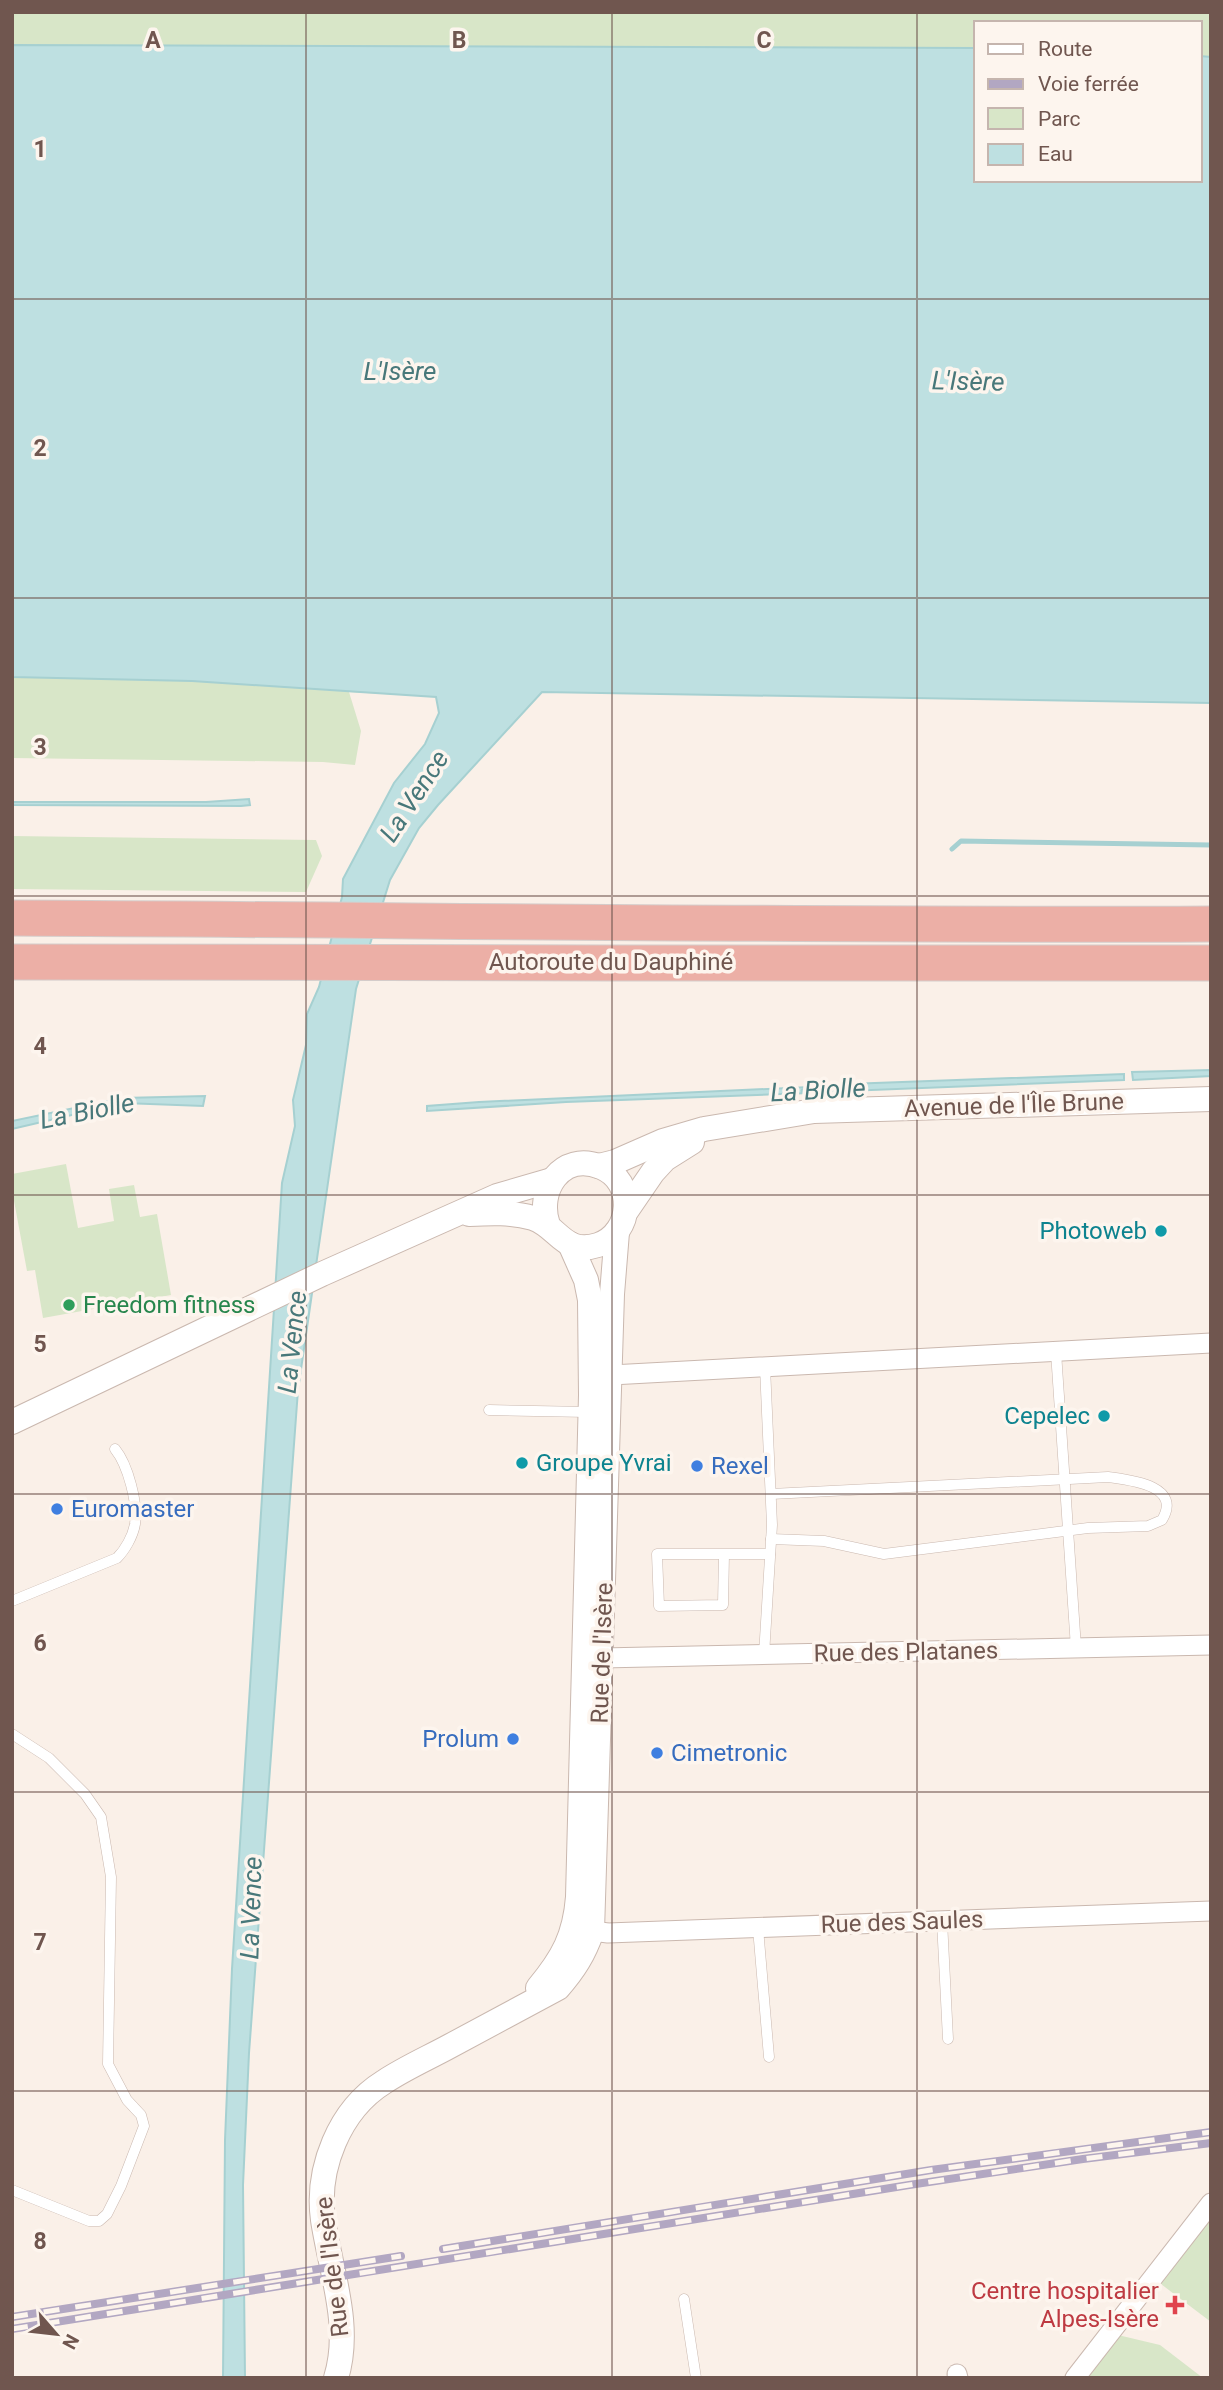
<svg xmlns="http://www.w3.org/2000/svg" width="1223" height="2390" font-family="Roboto,sans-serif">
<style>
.green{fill:#d8e6c8}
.water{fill:#bee0e1;stroke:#a6d0d1;stroke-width:2}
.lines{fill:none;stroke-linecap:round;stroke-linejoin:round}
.stream{stroke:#a6d0d1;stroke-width:5}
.service-casing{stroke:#cab8af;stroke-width:11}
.minor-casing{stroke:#cab8af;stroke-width:21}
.tertiary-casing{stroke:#cab8af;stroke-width:26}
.motorway-casing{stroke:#d4ccca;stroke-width:37}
.service{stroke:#fff;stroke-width:10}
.minor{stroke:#fff;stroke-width:19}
.tertiary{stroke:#fff;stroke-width:24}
.motorway{stroke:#ecafa6;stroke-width:35}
.rail-casing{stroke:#b2a7c2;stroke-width:8}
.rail{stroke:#fdf5ee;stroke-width:5;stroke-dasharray:16;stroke-linecap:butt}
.grid{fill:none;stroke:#70564f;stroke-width:2;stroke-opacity:0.55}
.culture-dot{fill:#0f9aa8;stroke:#fdf5ee;stroke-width:2.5}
.leisure-dot{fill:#2e9e5b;stroke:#fdf5ee;stroke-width:2.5}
.shop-dot{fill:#3f7fe0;stroke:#fdf5ee;stroke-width:2.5}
.health-dot{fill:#e0444e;stroke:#fdf5ee;stroke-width:2.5}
.labels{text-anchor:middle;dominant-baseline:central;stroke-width:7;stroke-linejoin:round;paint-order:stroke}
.street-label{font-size:24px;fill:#70564f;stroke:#fdf5ee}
.culture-label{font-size:24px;fill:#0d838f;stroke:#fdf5ee;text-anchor:end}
.leisure-label{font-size:24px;fill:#27864d;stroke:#fdf5ee;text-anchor:start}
.shop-label{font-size:24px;fill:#366cbe;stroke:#fdf5ee;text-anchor:start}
.health-label{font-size:24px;fill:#be3a42;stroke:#fdf5ee;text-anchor:end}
.water-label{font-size:26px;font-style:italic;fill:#48787a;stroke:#fdf5ee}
.grid-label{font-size:23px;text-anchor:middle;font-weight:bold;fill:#70564f;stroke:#fdf5ee;stroke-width:7;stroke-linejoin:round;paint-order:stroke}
</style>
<rect width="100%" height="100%" fill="#faf0e8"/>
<!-- green -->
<g class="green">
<path d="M 12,12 L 1211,12 L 1211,114 L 1200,114 L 1200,23 L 976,23 L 976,105 L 12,113 Z"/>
<path d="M 12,585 L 436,697 L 349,692 L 361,731 L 355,765 L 323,762 L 12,758 Z"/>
<path d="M 12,836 L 316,840 L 322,856 L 306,892 L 12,889 Z"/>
<path d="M 66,1164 L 78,1228 L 114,1221 L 109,1189 L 134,1185 L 140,1217 L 157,1214 L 171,1295 L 43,1318 L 35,1270 L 27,1271 L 12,1190 L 12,1174 Z"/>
<path d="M 1211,2217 L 1211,2322 L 1161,2284 L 1162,2275 Z"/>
<path d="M 1118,2335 L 1160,2345 L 1203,2378 L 1087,2378 Z"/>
</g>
<!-- water -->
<g class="water">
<path d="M 12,45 L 976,48 L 976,180 L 1200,180 L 1200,56 L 1211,57 L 1211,703 L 542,692 L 438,805 L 419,828 L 390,880 L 356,989 L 298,1390 L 249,2053 L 243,2185 L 245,2378 L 223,2378 L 225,2140 L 232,1969 L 282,1183 L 295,1126 L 293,1100 L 306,1045 L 307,1014 L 319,987 L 342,897 L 343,879 L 394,783 L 425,744 L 439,713 L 436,697 L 192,681 L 12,677 Z"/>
<path d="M 249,799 L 250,805 L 241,806 L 12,805 L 12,802 L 206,802 Z"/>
<path d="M 1211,1070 L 1211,1076 L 1133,1080 L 1132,1072 Z"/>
<path d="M 1124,1074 L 1124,1080 L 821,1092 L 821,1085 Z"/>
<path d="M 809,1087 L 809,1093 L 566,1102 L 427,1111 L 427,1106 L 479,1102 Z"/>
<path d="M 205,1096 L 203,1106 L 123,1103 L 12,1129 L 12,1121 L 122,1098 Z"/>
</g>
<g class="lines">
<!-- stream -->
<g class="stream">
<path d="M 952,849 L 961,841 L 1211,845"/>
<path d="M 803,1091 L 825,1090"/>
</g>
<!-- service casing -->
<g class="service-casing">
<g id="service">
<path d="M 1056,1352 L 1076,1648"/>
<path d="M 489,1410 L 588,1412"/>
<path d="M 771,1539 L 824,1541 L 884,1554 L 1088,1528 L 1148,1526 L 1162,1520 C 1183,1485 1129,1480 1108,1477 L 771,1494"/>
<path d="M 724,1554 L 723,1605 L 659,1606 L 657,1554 L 770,1554"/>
<path d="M 12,1601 L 117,1558 C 125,1550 133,1536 135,1524 C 138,1503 128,1465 115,1449"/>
<path d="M 764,1655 L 772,1525 L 765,1367"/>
<path d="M 12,1734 L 49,1758 L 85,1794 L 101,1817 L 111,1877 L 108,2064 L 127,2100 L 141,2115 L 144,2126 L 121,2186 L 107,2214 L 99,2221 L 89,2221 L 12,2190"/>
<path d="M 942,1921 L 948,2039"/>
<path d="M 758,1928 L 769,2057"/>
<path d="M 684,2299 L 696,2378"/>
</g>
</g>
<!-- minor casing -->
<g class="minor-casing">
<g id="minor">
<path d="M 611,1375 L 1211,1343"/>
<path d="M 602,1658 L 1211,1645"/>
<path d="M 592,1931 L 608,1933 L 1211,1911"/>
<path d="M 957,2374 L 958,2378"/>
<path d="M 1075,2378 L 1211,2203"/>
</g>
</g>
<!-- tertiary casing -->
<g class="tertiary-casing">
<g id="tertiary">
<path d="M 599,1166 L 615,1162 L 663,1141 L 704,1129 L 814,1111 L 1211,1099"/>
<path d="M 627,1210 L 653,1172 L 665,1159 L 692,1142"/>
<path d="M 469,1214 C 490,1213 512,1212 533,1218 C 558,1226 564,1256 598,1245 C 633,1233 636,1181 601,1167 C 561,1151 536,1191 548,1225"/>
<path d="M 12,1422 L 322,1274 L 497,1196 L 552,1180"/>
<path d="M 538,1988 C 563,1958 575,1936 578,1897 L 591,1395 L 590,1300 L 586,1280 L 570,1244"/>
<path d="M 336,2378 C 352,2326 331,2273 323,2220 C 316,2169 339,2110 384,2082 C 405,2068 428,2058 450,2046 C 486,2027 522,2007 558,1988 C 574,1970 584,1954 592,1931 L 612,1294 L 617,1232"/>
</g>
</g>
<!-- motorway casing -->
<g class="motorway-casing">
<g id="motorway">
<path d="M 12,918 C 412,920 811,926 1211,924"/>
<path d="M 12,962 C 412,966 811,960 1211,963"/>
</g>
</g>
<!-- service -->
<use href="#service" class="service"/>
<!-- minor -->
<use href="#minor" class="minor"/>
<!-- tertiary -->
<use href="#tertiary" class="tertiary"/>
<!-- motorway -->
<use href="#motorway" class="motorway"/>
<!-- rail casing -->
<g class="rail-casing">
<g id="rail">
<path d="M 443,2249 L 931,2170 L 1211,2132"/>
<path d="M 12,2317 L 401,2256"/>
<path d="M 12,2329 L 909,2185 L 1083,2159 L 1211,2143"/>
</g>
</g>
<!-- rail -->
<use href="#rail" class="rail"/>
</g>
<!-- grid -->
<path class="grid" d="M 306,12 L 306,2378M 612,12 L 612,2378M 917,12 L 917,2378M 12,299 L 1211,299M 12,598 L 1211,598M 12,896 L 1211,896M 12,1195 L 1211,1195M 12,1494 L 1211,1494M 12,1792 L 1211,1792M 12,2091 L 1211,2091"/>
<!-- markers -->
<g class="culture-dot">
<circle cx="1161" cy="1231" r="7"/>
<circle cx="1104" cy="1416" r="7"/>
<circle cx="522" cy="1463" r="7"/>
</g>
<circle class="leisure-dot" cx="69" cy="1305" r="7"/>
<g class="shop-dot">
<circle cx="697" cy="1466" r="7"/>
<circle cx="57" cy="1509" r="7"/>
<circle cx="513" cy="1739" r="7"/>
<circle cx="657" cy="1753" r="7"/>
</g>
<path class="health-dot" d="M1171.5 2294.5h7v7h7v7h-7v7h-7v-7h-7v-7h7z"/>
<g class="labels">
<!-- street labels -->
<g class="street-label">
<text x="611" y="962">Autoroute du Dauphiné</text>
<text transform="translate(1014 1105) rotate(-2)">Avenue de l'Île Brune</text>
<text transform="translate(906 1652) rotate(-1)">Rue des Platanes</text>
<text transform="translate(602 1653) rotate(-88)">Rue de l'Isère</text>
<text transform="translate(902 1922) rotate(-2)">Rue des Saules</text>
<text transform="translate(332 2267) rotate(-97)">Rue de l'Isère</text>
</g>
<!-- culture labels -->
<g class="culture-label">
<text x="1147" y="1231">Photoweb</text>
<text x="1090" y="1416">Cepelec</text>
<text x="536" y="1463" text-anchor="start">Groupe Yvrai</text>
</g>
<!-- leisure labels -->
<g class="leisure-label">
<text x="83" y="1305">Freedom fitness</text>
</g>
<!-- shop labels -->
<g class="shop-label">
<text x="711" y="1466">Rexel</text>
<text x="71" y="1509">Euromaster</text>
<text x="499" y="1739" text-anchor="end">Prolum</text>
<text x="671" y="1753">Cimetronic</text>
</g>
<!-- health labels -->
<g class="health-label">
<text x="1159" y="2291">Centre hospitalier<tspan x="1159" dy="28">Alpes-Isère</tspan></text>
</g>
<!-- water labels -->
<g class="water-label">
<text x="400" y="371">L'Isère</text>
<text transform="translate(968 381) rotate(1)">L'Isère</text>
<text transform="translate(414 796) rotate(-57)">La Vence</text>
<text transform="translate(818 1090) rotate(-3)">La Biolle</text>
<text transform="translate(87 1111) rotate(-11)">La Biolle</text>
<text transform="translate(292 1342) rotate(-84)">La Vence</text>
<text transform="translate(251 1908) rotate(-88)">La Vence</text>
</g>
</g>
<g class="grid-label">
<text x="153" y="48">A</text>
<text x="459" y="48">B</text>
<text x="764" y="48">C</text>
<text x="40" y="157">1</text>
<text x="40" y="456">2</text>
<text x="40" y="755">3</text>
<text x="40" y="1054">4</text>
<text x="40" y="1352">5</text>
<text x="40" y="1651">6</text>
<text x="40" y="1950">7</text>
<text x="40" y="2249">8</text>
</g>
<!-- border -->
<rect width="1223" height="2390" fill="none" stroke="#70564f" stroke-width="28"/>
<!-- legend -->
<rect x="974" y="21" width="228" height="161" fill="#fdf5ee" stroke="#c5b5ae" stroke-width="2"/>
<rect x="988" y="44" width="35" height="10" fill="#ffffff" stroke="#c5b5ae" stroke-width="2"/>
<text x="1038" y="56" font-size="21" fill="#70564f">Route</text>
<rect x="988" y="79" width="35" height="10" fill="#b2a7c2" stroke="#c5b5ae" stroke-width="2"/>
<text x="1038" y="91" font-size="21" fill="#70564f">Voie ferrée</text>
<rect x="988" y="108" width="35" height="21" fill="#d8e6c8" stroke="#c5b5ae" stroke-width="2"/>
<text x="1038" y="126" font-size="21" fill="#70564f">Parc</text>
<rect x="988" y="144" width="35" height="21" fill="#bee0e1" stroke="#c5b5ae" stroke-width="2"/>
<text x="1038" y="161" font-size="21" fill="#70564f">Eau</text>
<!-- north arrow -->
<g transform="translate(56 2334) rotate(118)" stroke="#fdf5ee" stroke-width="5" paint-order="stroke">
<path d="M0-5L12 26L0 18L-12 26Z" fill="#70564f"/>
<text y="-10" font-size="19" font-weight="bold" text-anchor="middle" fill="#70564f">N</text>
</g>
</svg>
